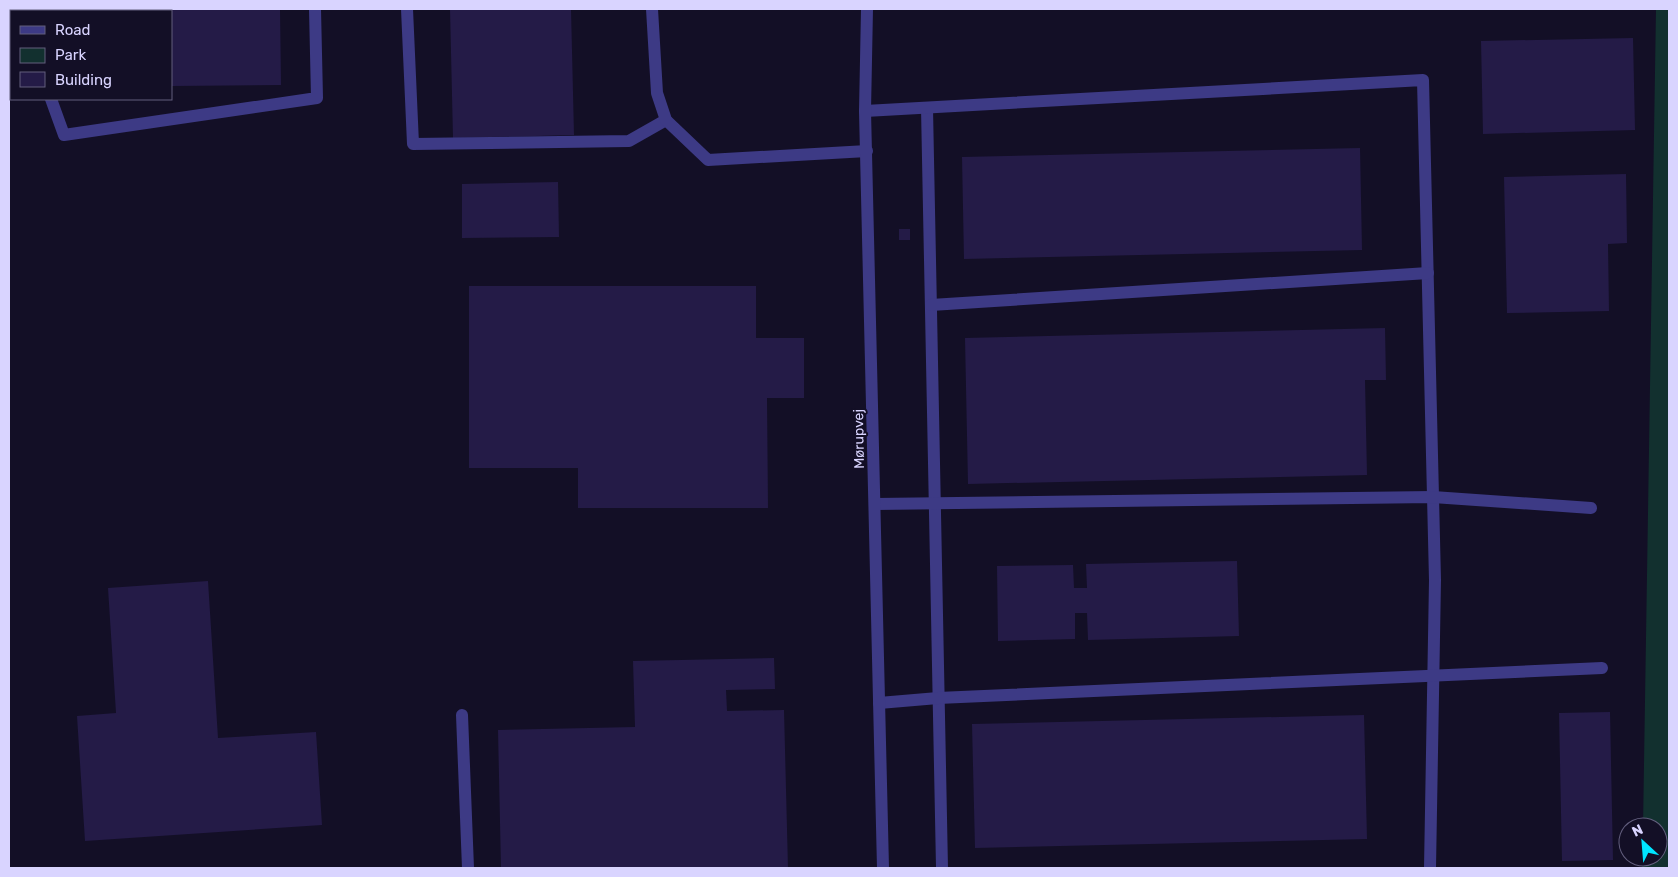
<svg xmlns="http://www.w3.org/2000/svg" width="1678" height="877" font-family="Rubik,sans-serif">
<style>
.green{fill:#12302f}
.building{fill:#241b47}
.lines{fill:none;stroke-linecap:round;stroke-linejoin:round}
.service{stroke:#3d3a85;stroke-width:12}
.minor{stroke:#3d3a85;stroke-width:12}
.labels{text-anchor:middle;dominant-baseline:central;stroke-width:4;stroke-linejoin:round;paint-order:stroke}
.street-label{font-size:14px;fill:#d9d4ff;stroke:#130f26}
</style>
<rect width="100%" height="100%" fill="#130f26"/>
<!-- green -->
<path class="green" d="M 1656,9 L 1669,9 L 1669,868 L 1642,868 L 1643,857 L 1658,857 L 1658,827 L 1643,827 Z"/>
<!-- building -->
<g class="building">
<path d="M 67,9 L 280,9 L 281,85 L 171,86 L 171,11 L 67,11 Z"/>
<path d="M 450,9 L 571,9 L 574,135 L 453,138 Z"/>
<path d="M 1633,38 L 1635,130 L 1483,134 L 1481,41 Z"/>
<path d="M 1360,148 L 1362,250 L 964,259 L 962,157 Z"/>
<path d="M 1626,174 L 1627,243 L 1608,244 L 1609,311 L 1507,313 L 1504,177 Z"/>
<path d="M 558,182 L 559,237 L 462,238 L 462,184 Z"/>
<rect x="899" y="229" width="11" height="11"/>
<path d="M 469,286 L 756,286 L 756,338 L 804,338 L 804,398 L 767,398 L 768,508 L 578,508 L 578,468 L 469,468 Z"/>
<path d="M 1385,328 L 1386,380 L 1365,380 L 1367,475 L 968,484 L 965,338 Z"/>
<path d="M 1237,561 L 1239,636 L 1088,640 L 1087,613 L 1075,613 L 1075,639 L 998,641 L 997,566 L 1073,565 L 1074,588 L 1087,588 L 1086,564 Z"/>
<path d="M 208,581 L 218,738 L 316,732 L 322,825 L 85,841 L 77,716 L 116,713 L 108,588 Z"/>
<path d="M 774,658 L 775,689 L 726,690 L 727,711 L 784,710 L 788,868 L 501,868 L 498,730 L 635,727 L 633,661 Z"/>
<path d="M 1610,712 L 1613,860 L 1562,861 L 1559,713 Z"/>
<path d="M 1364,715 L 1367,839 L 975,848 L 972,724 Z"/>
</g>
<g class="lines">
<!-- service -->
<g class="service">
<path d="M 47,9 L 47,11"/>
<path d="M 407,9 L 413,144 L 629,141 L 666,120"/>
<path d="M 652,9 L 657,93 L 666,120 L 708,160 L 867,151"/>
<path d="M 51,99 L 64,135 L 317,98 L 315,9"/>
<path d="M 927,108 L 942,868"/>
<path d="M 865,111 L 1423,80 L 1435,580 L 1430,868"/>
<path d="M 931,305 L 1428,273"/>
<path d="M 875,504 L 1433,497 L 1591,508"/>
<path d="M 879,703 L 938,698 L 1602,668"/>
<path d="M 462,715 L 468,868"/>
</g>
<!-- minor -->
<path class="minor" d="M 867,9 L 865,111 L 883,868"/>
</g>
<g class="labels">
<!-- street labels -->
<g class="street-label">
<text transform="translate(859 439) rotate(-91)">Mørupvej</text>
</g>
</g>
<!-- border -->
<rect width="1678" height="877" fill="none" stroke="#d9d4ff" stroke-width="20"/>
<!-- legend -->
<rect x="10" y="10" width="162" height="90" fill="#130f26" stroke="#625e7d"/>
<rect x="20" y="26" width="25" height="8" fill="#3d3a85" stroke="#625e7d"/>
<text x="55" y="35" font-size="15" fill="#d9d4ff">Road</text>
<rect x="20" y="48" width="25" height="15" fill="#12302f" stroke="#625e7d"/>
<text x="55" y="60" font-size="15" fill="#d9d4ff">Park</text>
<rect x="20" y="72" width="25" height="15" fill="#241b47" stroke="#625e7d"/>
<text x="55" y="85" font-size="15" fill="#d9d4ff">Building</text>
<!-- north arrow -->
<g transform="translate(1643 842) rotate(334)"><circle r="24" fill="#130f26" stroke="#625e7d"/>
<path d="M0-4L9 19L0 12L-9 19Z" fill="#00e5ff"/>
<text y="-8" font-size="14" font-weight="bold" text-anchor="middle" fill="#d9d4ff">N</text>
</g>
</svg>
